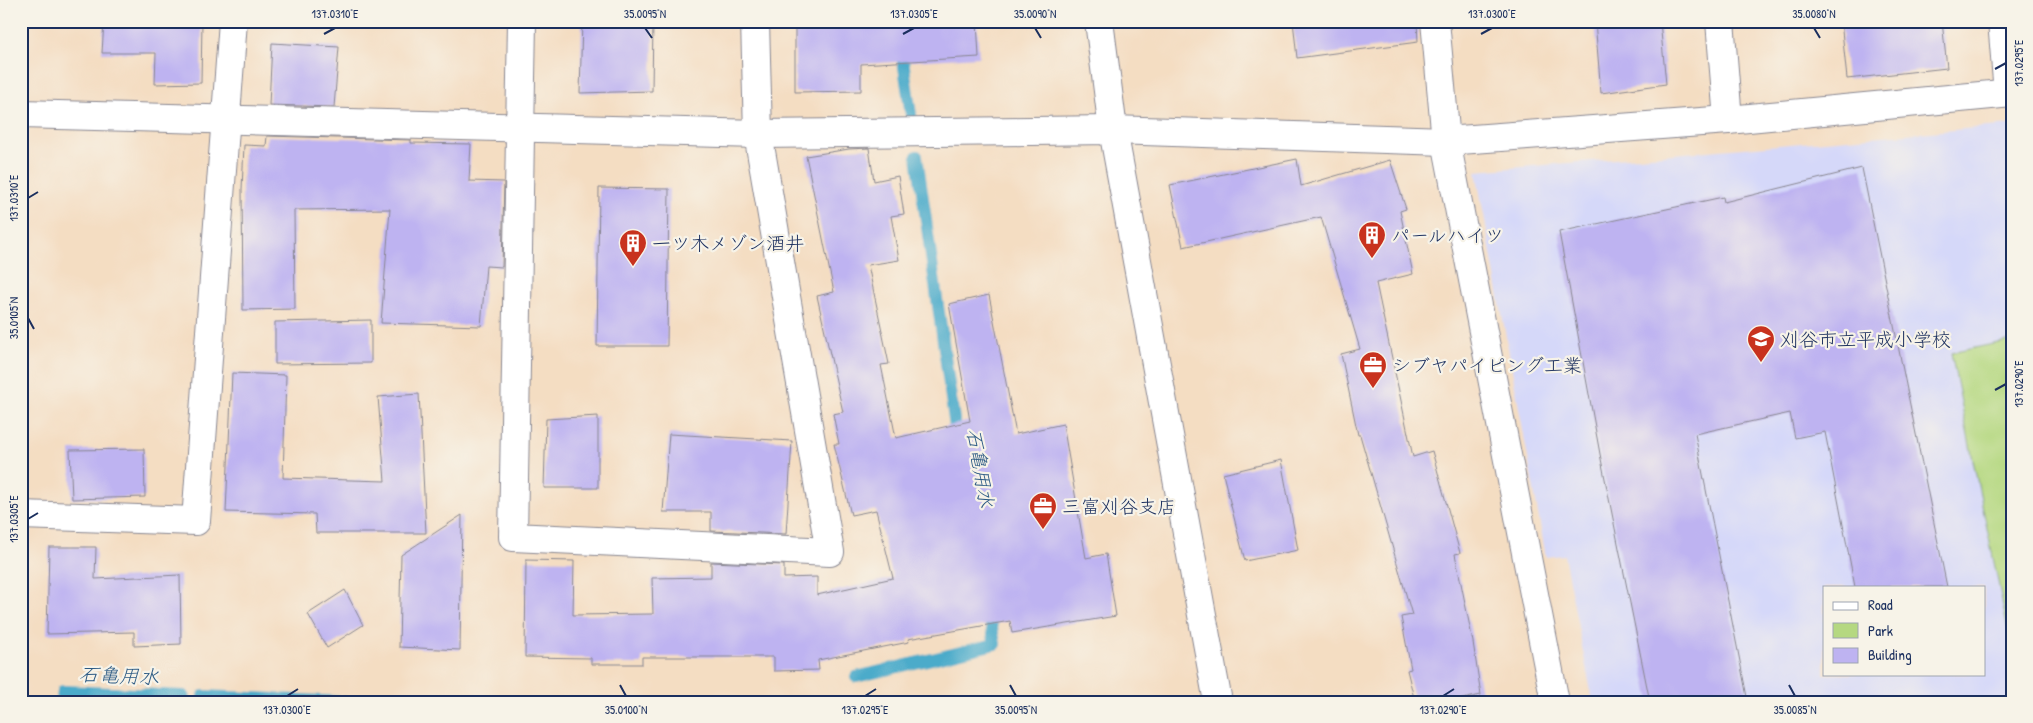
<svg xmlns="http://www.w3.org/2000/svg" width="2033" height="723" font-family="'Patrick Hand','Klee One',sans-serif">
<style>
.built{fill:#d5d8f9;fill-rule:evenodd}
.green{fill:#b5d881;stroke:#688470}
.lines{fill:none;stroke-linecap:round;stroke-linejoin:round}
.stream{stroke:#4babca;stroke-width:12}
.building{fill:#beb3f1}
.street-casing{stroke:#888690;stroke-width:30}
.secondary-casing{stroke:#888690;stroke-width:30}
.street{stroke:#fff;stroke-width:28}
.secondary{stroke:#fff;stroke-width:28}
.ticks{fill:none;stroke:#1b2f5e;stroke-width:2}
.labels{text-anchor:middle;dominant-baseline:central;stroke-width:4.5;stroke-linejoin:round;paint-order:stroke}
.poi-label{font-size:19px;fill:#1b2f5e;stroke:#f7f3e8;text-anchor:start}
.water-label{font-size:20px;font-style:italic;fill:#2c5a84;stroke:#f7f3e8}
.neatline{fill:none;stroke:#1b2f5e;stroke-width:2}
.ticks-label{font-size:12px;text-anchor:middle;fill:#1b2f5e}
</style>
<rect width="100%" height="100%" fill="#f7f3e8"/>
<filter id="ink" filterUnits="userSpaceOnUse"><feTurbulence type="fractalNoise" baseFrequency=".02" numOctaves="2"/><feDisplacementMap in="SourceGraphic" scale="10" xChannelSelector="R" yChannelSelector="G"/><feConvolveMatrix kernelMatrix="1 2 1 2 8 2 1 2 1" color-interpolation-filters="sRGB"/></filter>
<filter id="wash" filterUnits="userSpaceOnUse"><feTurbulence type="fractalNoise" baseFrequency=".0096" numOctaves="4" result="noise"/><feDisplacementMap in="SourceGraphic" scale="20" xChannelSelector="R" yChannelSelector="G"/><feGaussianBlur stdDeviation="1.12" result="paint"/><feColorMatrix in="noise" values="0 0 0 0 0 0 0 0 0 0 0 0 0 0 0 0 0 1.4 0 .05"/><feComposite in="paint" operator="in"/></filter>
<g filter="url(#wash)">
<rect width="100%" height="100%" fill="#f4ddc2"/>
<!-- built -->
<path class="built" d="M 2012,125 L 2012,702 L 1593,702 L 1564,555 L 1546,557 L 1476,171 ZM 1824,587 L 1984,587 L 1984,674 L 1824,674 Z"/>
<!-- green -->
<path class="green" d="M 2012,340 L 2012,650 L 1951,353 Z"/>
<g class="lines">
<!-- stream -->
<g class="stream">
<path d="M 901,46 L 911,115"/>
<path d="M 917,156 L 957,441"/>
<path d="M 856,677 L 995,644 L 988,608"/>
<path d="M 203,696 L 344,702"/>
<path d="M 62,702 L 63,691 L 184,696"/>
</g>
</g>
<g id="blocks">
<!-- building -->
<g class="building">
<path d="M 104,21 L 202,21 L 201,83 L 155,84 L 156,53 L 102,53 Z"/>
<path d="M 582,21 L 653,21 L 652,91 L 580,93 Z"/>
<path d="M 795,21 L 977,21 L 979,57 L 861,64 L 861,91 L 795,92 Z"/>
<path d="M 1293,21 L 1417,21 L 1418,42 L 1297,58 Z"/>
<path d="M 1595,21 L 1660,21 L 1666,84 L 1601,93 Z"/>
<path d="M 1841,21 L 1942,21 L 1947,68 L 1847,79 Z"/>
<path d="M 272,43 L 339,47 L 334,107 L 269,105 Z"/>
<path d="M 267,136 L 411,140 L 411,143 L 471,144 L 469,181 L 504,182 L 502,267 L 486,266 L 481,326 L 381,323 L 390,209 L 294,210 L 295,309 L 243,310 L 242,189 L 244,145 L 266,146 Z"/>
<path d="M 869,148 L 874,181 L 898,176 L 904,214 L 891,216 L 899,260 L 868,265 L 889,364 L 881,365 L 896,438 L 970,421 L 949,304 L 989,295 L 1016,434 L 1063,424 L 1086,558 L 1106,554 L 1116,616 L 1012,633 L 1010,621 L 908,639 L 909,642 L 818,660 L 819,670 L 774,671 L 774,657 L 642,657 L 642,664 L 591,664 L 591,658 L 525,657 L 526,560 L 574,561 L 573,615 L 653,614 L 652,578 L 711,577 L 711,562 L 784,565 L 784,578 L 817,577 L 817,595 L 893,578 L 876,510 L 851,515 L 834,444 L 839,444 L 833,414 L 843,412 L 817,296 L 834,292 L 806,156 L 849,149 Z"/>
<path d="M 1297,159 L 1301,186 L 1390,160 L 1406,209 L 1400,211 L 1413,274 L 1376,283 L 1413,457 L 1432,451 L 1460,553 L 1455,554 L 1473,642 L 1481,695 L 1449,702 L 1415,702 L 1407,670 L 1411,669 L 1401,617 L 1412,615 L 1360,435 L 1358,435 L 1341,354 L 1360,349 L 1321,217 L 1183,247 L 1170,185 Z"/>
<path d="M 1862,168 L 1947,587 L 1855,587 L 1825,432 L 1795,438 L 1790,413 L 1695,434 L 1748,702 L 1650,702 L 1600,454 L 1559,232 L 1723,197 L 1724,202 Z"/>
<path d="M 599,188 L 669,189 L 667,346 L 597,346 Z"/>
<path d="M 371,320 L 371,363 L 275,364 L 275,322 Z"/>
<path d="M 232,373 L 286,375 L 283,478 L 385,481 L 378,397 L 419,394 L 426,533 L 316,533 L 315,514 L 226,512 Z"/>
<path d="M 598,416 L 598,488 L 544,488 L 546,419 Z"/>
<path d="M 669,434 L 792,441 L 786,534 L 711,531 L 711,512 L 663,512 Z"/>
<path d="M 144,449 L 145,497 L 72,499 L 70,450 Z"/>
<path d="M 1281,460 L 1298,550 L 1245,561 L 1223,474 Z"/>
<path d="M 462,515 L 460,650 L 399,647 L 401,555 Z"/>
<path d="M 49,547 L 96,547 L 95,579 L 180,575 L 181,644 L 134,646 L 134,632 L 47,634 Z"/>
<path d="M 345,590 L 363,625 L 327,648 L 308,614 Z"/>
</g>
</g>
</g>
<g filter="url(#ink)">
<use href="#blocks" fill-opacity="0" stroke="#888690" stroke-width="1"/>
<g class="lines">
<!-- street casing -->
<g class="street-casing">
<g id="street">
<path d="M 522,21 L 513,537 L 830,552 L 758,134 L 755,21"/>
<path d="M 1435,21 L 1446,141 L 1555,702"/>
<path d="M 1720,21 L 1728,120"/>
<path d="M 2002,21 L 2008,93"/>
<path d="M 21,114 L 758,134 L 1113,130 L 1446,141 L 1728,120 L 2012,93"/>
<path d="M 21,515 L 196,521 L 233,21"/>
</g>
</g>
<!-- secondary casing -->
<g class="secondary-casing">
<path id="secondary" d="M 1099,21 L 1113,130 L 1218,702"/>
</g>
<!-- street -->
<use href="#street" class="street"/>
<!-- secondary -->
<use href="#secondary" class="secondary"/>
</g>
</g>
<!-- ticks -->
<path class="ticks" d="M 645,28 L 652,38M 1035,28 L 1041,38M 1814,28 L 1820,38M 324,34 L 335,28M 903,34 L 914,28M 1481,34 L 1492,28M 1995,69 L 2006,63M 28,198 L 38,192M 28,318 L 34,329M 1995,390 L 2006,384M 28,519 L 38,513M 620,685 L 626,696M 1010,685 L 1016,696M 1789,685 L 1795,696M 287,696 L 298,689M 865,696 L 876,689M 1443,696 L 1454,689"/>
<!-- icons -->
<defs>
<g id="building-pin" transform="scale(1.4375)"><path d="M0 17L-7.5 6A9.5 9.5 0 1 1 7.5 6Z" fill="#c8321e" stroke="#f7f3e8"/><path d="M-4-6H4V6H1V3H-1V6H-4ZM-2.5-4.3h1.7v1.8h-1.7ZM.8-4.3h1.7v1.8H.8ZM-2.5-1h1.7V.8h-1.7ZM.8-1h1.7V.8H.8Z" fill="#fff"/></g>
<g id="school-pin" transform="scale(1.4375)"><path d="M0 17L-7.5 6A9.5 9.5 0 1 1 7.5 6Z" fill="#c8321e" stroke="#f7f3e8"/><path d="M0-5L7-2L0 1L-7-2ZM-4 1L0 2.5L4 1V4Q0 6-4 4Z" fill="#fff"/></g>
<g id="office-pin" transform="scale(1.4375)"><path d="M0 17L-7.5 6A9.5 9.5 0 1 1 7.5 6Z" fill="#c8321e" stroke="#f7f3e8"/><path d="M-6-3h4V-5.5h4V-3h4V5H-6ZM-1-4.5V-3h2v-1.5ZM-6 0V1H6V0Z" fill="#fff"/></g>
</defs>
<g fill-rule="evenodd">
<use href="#building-pin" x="1372" y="235"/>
<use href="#building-pin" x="633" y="243"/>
<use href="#school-pin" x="1761" y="339"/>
<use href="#office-pin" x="1373" y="365"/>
<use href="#office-pin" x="1043" y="506"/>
</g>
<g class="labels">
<!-- poi labels -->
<g class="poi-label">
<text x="1391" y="235">パールハイツ</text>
<text x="652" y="243">一ツ木メゾン酒井</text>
<text x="1780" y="339">刈谷市立平成小学校</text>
<text x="1392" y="365">シブヤパイピング工業</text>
<text x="1062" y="506">三富刈谷支店</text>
</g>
<!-- water labels -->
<g class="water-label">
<text transform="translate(981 468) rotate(80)">石亀用水</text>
<text transform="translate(119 675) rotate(2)">石亀用水</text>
</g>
</g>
<!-- margin -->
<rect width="2033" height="723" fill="none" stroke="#f7f3e8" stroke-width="55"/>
<!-- legend -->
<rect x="1823" y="586" width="162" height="90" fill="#f7f3e8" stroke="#9fa5b1"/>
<rect x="1833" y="602" width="25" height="8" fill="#ffffff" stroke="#9fa5b1"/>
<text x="1868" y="610" font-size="15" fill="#1b2f5e">Road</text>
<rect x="1833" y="623" width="25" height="15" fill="#b5d881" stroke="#9fa5b1"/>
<text x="1868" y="636" font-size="15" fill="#1b2f5e">Park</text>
<rect x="1833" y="648" width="25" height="15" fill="#beb3f1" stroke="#9fa5b1"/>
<text x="1868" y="660" font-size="15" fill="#1b2f5e">Building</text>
<rect x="28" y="28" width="1978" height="668" class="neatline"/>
<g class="ticks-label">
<text x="335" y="18">137.0310°E</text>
<text x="645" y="18">35.0095°N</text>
<text x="914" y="18">137.0305°E</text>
<text x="1035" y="18">35.0090°N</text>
<text x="1492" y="18">137.0300°E</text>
<text x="1814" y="18">35.0080°N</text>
<text transform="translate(2019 63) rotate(-90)" y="4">137.0295°E</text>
<text transform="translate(14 198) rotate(-90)" y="4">137.0310°E</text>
<text transform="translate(14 318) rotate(-90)" y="4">35.0105°N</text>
<text transform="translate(2019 384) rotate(-90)" y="4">137.0290°E</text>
<text transform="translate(14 519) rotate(-90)" y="4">137.0305°E</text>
<text x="287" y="714">137.0300°E</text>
<text x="626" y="714">35.0100°N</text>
<text x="865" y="714">137.0295°E</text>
<text x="1016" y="714">35.0095°N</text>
<text x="1443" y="714">137.0290°E</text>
<text x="1795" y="714">35.0085°N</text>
</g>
</svg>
